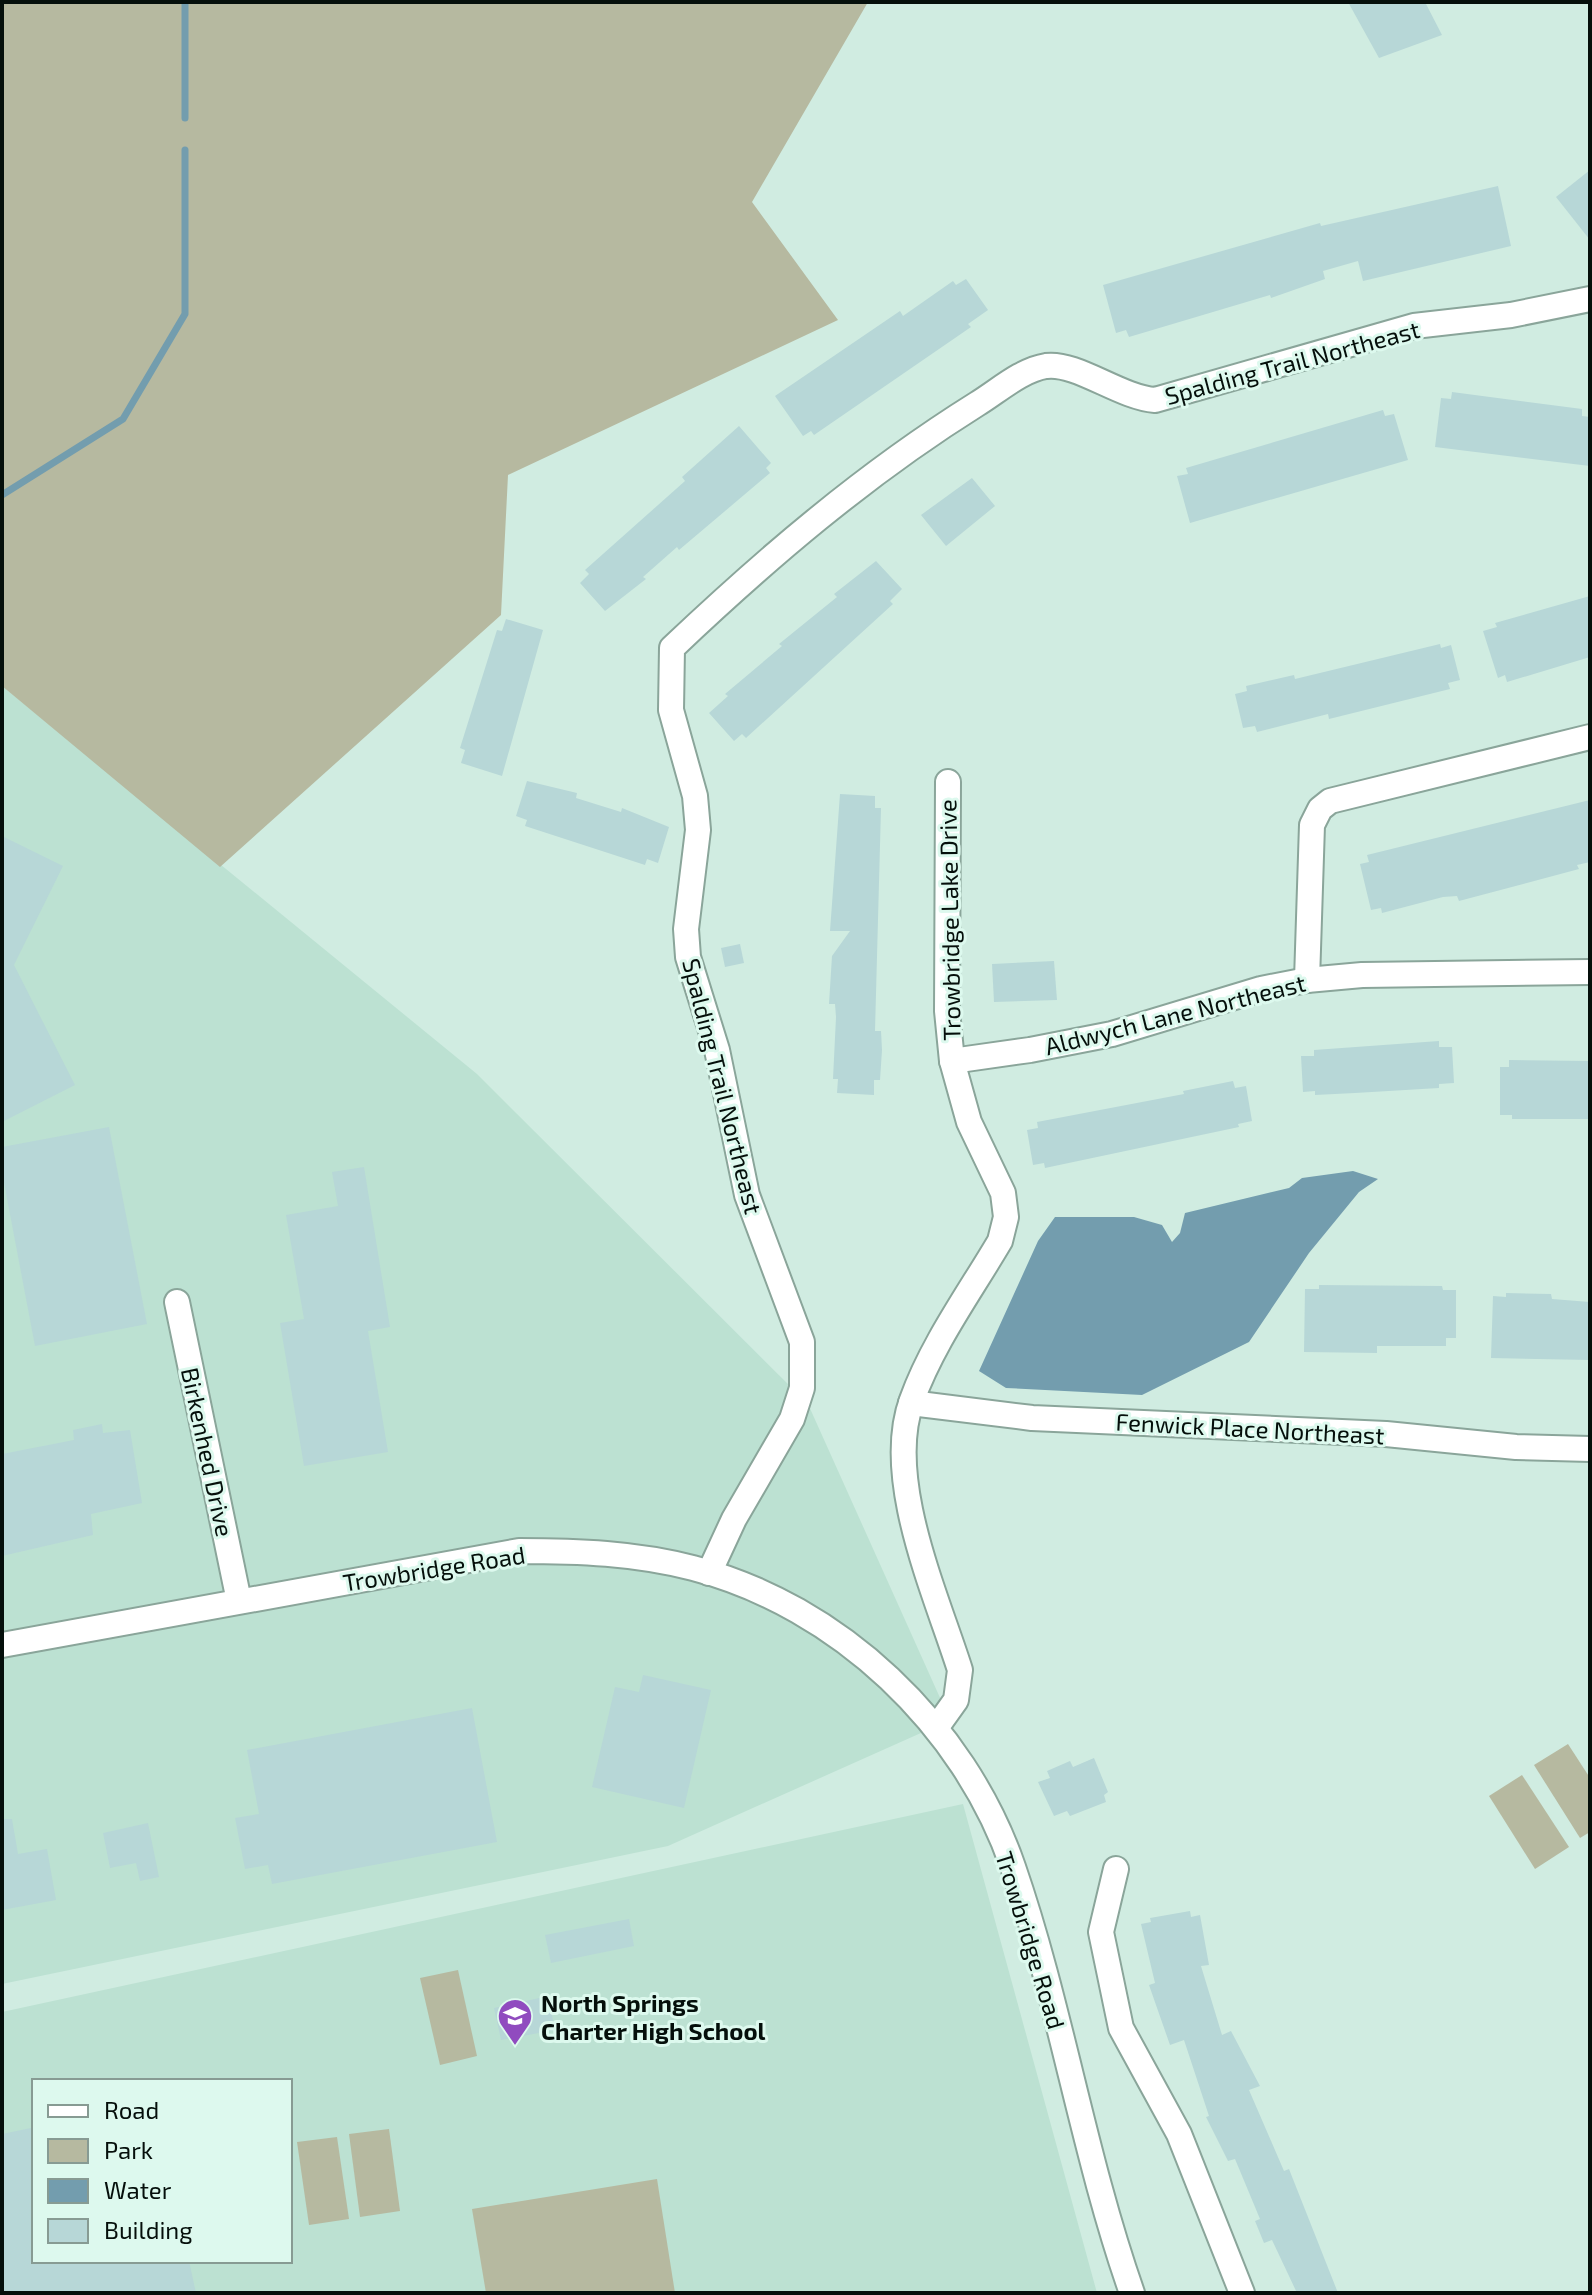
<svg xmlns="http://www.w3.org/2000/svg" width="1592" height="2295" font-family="'Exo 2',sans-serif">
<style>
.built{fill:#bce1d2;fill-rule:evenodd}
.green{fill:#b6b9a0}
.water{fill:#739dae}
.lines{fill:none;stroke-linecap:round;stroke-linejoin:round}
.stream{stroke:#739dae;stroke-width:7}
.building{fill:#b7d7d7}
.minor-casing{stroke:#8aa59a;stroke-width:28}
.minor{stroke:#fff;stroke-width:24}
.labels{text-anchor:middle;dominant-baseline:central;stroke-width:6;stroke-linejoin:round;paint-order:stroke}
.street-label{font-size:24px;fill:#050f0b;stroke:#ddf9ee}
.poi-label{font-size:24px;font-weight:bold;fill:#050f0b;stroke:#ddf9ee;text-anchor:start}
</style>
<rect width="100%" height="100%" fill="#d0ece1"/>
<!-- built -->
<g class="built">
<path d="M 2,686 L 477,1074 L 808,1404 L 950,1720 L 668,1846 L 2,1984 Z"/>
<path d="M 963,1804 L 1097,2293 L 2,2293 L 2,2012 ZM 34,2081 L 290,2081 L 290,2261 L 34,2261 Z"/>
</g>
<!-- green -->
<g class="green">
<path d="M 2,2 L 868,2 L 752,202 L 838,320 L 508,475 L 501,615 L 220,867 L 2,686 Z"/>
<path d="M 1568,1744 L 1590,1778 L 1590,1832 L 1580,1838 L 1534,1765 Z"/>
<path d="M 1522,1775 L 1569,1847 L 1535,1869 L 1489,1796 Z"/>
<path d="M 458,1970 L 477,2056 L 440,2065 L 420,1978 Z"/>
<path d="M 389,2129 L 400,2211 L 360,2217 L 349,2134 Z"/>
<path d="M 337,2137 L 349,2219 L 309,2225 L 297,2142 Z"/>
<path d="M 657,2179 L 675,2293 L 486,2293 L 472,2209 Z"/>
</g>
<!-- water -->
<path class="water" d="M 1353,1171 L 1378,1179 L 1359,1192 L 1309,1253 L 1249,1342 L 1142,1395 L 1006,1388 L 979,1371 L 1038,1241 L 1055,1217 L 1134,1217 L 1162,1225 L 1172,1242 L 1180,1233 L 1185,1213 L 1289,1188 L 1302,1178 Z"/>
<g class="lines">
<!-- stream -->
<g class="stream">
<path d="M 185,2 L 185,118"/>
<path d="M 2,495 L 123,419 L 185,314 L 185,150"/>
</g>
</g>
<!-- building -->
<g class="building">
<path d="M 1348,2 L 1425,2 L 1442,35 L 1379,58 Z"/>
<path d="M 1590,170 L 1590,240 L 1556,197 Z"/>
<path d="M 1498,186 L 1511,246 L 1363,281 L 1358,261 L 1323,271 L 1325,279 L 1271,298 L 1270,295 L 1129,337 L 1126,330 L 1116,333 L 1103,285 L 1320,223 L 1321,226 Z"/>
<path d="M 966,279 L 988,310 L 968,324 L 971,327 L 814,435 L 811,431 L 803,436 L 775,396 L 900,311 L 903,316 L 953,281 L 956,285 Z"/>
<path d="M 1452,392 L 1582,409 L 1582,416 L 1590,417 L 1590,466 L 1435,447 L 1441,398 L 1451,399 Z"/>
<path d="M 1383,410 L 1385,416 L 1394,414 L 1408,460 L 1190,523 L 1177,476 L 1188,474 L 1186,468 Z"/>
<path d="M 739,426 L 771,463 L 766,468 L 770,473 L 679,550 L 677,547 L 643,577 L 646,579 L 605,611 L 580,583 L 589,574 L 585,570 L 685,481 L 682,477 Z"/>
<path d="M 972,478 L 995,506 L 946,546 L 921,515 Z"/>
<path d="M 876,561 L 902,589 L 890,601 L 893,604 L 746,738 L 742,734 L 734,741 L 709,713 L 728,696 L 725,694 L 782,646 L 779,644 L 837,597 L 834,594 Z"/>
<path d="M 1590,596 L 1590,657 L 1507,682 L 1505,675 L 1498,678 L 1483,631 L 1497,627 L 1495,623 Z"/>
<path d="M 506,619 L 543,630 L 502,776 L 461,763 L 465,750 L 460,748 L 497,630 L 502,631 Z"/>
<path d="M 1440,644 L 1441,648 L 1451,645 L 1460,680 L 1448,683 L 1450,689 L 1329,719 L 1328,714 L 1257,732 L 1255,726 L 1243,728 L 1235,694 L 1247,691 L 1246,686 L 1294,675 L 1295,679 Z"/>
<path d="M 527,781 L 577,793 L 576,798 L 621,812 L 622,808 L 669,827 L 658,863 L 647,859 L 645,865 L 525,826 L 527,820 L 516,816 Z"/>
<path d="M 840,794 L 875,796 L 875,808 L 881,808 L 875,1031 L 881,1031 L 882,1050 L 880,1080 L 874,1080 L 874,1095 L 837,1093 L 838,1079 L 833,1079 L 836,1017 L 835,1004 L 829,1004 L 832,956 L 850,931 L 830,931 Z"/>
<path d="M 1590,800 L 1590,862 L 1577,865 L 1579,869 L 1459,901 L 1457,896 L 1443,897 L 1382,913 L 1381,908 L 1371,910 L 1360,864 L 1369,862 L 1367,855 Z"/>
<path d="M 2,836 L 63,866 L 14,965 L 75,1085 L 2,1122 Z"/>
<path d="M 740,944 L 744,963 L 725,967 L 721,948 Z"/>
<path d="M 1054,961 L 1057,1000 L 994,1002 L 992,964 Z"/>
<path d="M 1439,1041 L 1439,1047 L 1452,1047 L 1454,1083 L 1439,1084 L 1439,1088 L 1355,1093 L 1315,1095 L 1315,1091 L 1303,1092 L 1301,1056 L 1314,1056 L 1314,1050 Z"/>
<path d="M 1509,1060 L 1590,1061 L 1590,1119 L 1512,1119 L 1512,1115 L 1500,1115 L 1500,1067 L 1509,1067 Z"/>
<path d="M 1233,1081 L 1235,1088 L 1246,1086 L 1252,1121 L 1238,1124 L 1239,1127 L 1045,1168 L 1044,1163 L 1033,1165 L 1027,1130 L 1038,1128 L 1037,1122 L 1184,1094 L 1183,1091 Z"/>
<path d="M 109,1127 L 147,1324 L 35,1346 L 2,1172 L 2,1147 Z"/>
<path d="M 364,1167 L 390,1327 L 368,1331 L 388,1452 L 304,1466 L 280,1323 L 304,1319 L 286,1215 L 338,1206 L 332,1172 Z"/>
<path d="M 1319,1285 L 1442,1286 L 1443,1290 L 1456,1290 L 1456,1338 L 1446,1338 L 1446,1346 L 1377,1346 L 1377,1353 L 1304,1352 L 1305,1289 L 1319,1289 Z"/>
<path d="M 1506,1293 L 1551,1294 L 1552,1299 L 1590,1302 L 1590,1360 L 1491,1358 L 1493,1296 L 1506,1297 Z"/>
<path d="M 102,1424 L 103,1433 L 130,1430 L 142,1503 L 91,1514 L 93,1535 L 2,1556 L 2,1454 L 74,1440 L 73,1430 Z"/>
<path d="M 643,1675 L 711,1690 L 684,1808 L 592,1787 L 615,1687 L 639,1692 Z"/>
<path d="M 472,1708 L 497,1842 L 272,1884 L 268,1865 L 245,1869 L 235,1818 L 259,1814 L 247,1750 Z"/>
<path d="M 1094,1758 L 1108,1792 L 1104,1795 L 1106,1802 L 1070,1816 L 1067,1811 L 1054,1816 L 1038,1782 L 1050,1778 L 1047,1771 L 1070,1761 L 1073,1767 Z"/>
<path d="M 2,1819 L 12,1819 L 18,1854 L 47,1849 L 56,1900 L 2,1910 Z"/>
<path d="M 148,1823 L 159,1877 L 140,1881 L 136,1863 L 110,1868 L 103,1833 Z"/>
<path d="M 1190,1911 L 1191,1917 L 1200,1915 L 1209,1965 L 1201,1966 L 1222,2035 L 1231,2031 L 1260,2086 L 1249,2090 L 1284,2171 L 1289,2169 L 1338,2293 L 1297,2293 L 1272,2240 L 1264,2243 L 1255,2221 L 1260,2219 L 1235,2159 L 1228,2161 L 1206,2117 L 1209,2116 L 1184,2040 L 1170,2045 L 1149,1985 L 1155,1983 L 1141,1924 L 1151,1922 L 1150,1918 Z"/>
<path d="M 629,1919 L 634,1946 L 551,1963 L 545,1935 Z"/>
<path d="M 548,1996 L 555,2030 L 501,2040 L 494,2008 Z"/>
<path d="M 31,2128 L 34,2144 L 34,2261 L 189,2261 L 196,2293 L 2,2293 L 2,2134 Z"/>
</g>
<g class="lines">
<!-- minor casing -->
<g class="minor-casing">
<g id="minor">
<path d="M 1307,980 L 1312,825 L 1320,809 L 1330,801 L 1590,737"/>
<path d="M 952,1061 L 1030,1050 L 1112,1034 L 1261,989 L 1307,980 L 1362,975 L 1590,972"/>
<path d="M 177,1302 L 239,1601"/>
<path d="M 911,1403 L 1032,1418 L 1386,1434 L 1516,1447 L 1590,1449"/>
<path d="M 709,1573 L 734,1519 L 792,1419 L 802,1388 L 802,1342 L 747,1195 L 717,1050 L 688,957 L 686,929 L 698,830 L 695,796 L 671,710 L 672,648 C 767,558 865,474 977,404 C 997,392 1021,370 1046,366 C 1077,362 1119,397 1155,400 L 1414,326 L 1511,315 L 1590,299"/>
<path d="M 2,1645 L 519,1551 C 578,1551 635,1553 693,1568 C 839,1606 964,1725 1013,1867 C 1061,2006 1083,2154 1132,2293"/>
<path d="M 936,1728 L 956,1700 L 960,1670 C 936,1594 883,1478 912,1400 C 932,1344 970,1292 1000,1241 L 1006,1217 L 1003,1193 L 969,1122 L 952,1061 L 947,1011 L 948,782"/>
<path d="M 1116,1869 L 1101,1932 L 1121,2028 L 1179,2134 L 1242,2293"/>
</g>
</g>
<!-- minor -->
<use href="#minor" class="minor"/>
</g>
<!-- icons -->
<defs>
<g id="school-pin" transform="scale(1.8)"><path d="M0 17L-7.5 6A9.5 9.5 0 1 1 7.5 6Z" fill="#904bbf" stroke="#ddf9ee"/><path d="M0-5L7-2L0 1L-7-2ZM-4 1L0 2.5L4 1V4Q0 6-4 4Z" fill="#fff"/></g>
</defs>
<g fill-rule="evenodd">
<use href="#school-pin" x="515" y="2016"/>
</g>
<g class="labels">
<!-- street labels -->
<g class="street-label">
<text transform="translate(1292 362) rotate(-15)">Spalding Trail Northeast</text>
<text transform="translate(949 920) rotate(-91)">Trowbridge Lake Drive</text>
<text transform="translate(1175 1014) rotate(-14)">Aldwych Lane Northeast</text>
<text transform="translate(723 1086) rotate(76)">Spalding Trail Northeast</text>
<text transform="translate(1250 1428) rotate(3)">Fenwick Place Northeast</text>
<text transform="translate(208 1452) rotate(78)">Birkenhed Drive</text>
<text transform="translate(434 1568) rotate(-9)">Trowbridge Road</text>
<text transform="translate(1031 1940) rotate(73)">Trowbridge Road</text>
</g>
<!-- poi labels -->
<g class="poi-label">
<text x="541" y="2002">North Springs<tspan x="541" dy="28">Charter High School</tspan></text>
</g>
</g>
<!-- border -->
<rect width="1592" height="2295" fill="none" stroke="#050f0b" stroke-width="8"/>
<!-- legend -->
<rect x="32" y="2079" width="260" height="184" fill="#ddf9ee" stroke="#879b93" stroke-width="2"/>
<rect x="48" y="2105" width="40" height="12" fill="#ffffff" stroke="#879b93" stroke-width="2"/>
<text x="104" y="2119" font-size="24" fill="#050f0b">Road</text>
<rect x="48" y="2139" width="40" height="24" fill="#b6b9a0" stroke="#879b93" stroke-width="2"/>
<text x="104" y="2159" font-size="24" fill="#050f0b">Park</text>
<rect x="48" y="2179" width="40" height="24" fill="#739dae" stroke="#879b93" stroke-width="2"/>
<text x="104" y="2199" font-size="24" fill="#050f0b">Water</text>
<rect x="48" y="2219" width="40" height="24" fill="#b7d7d7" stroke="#879b93" stroke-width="2"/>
<text x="104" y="2239" font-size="24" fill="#050f0b">Building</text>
</svg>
